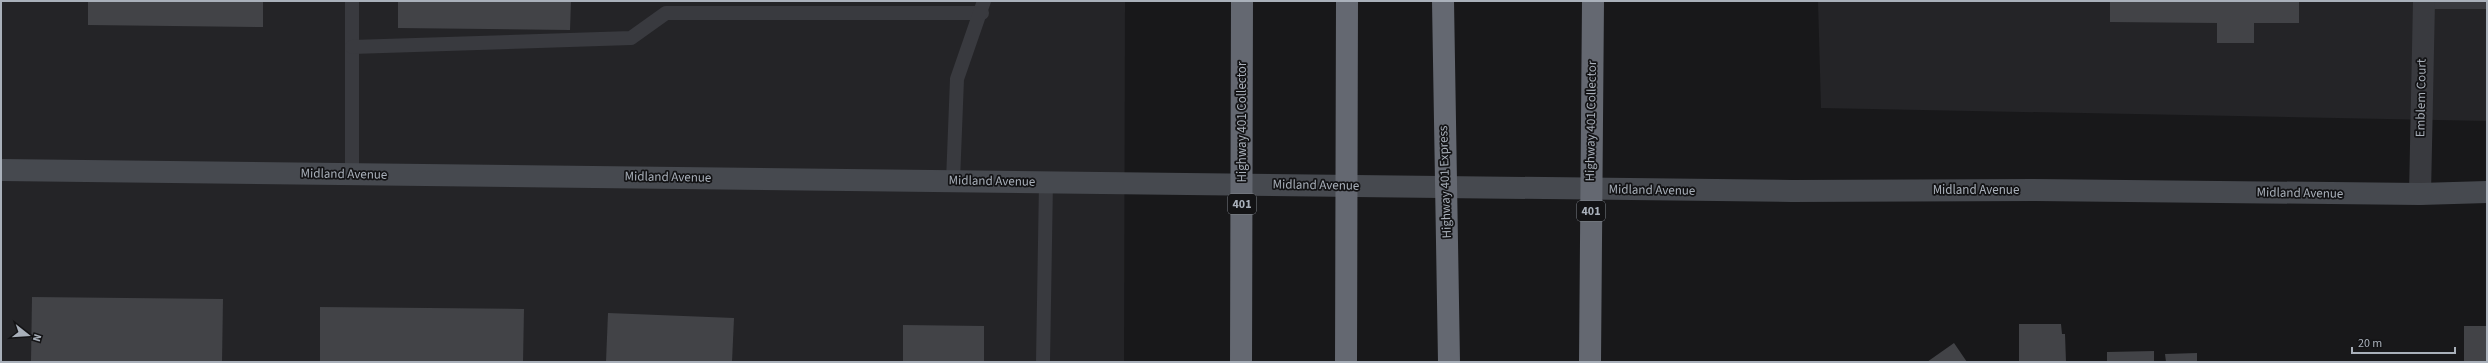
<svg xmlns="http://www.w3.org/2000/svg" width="2488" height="363" font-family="'Source Sans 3',sans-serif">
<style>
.built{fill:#242427}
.building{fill:#424347}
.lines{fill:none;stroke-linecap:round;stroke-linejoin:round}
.lane{stroke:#393a3f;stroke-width:14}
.street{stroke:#393a3f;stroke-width:22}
.secondary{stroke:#46494f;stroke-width:22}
.highway{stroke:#646871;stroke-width:22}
.labels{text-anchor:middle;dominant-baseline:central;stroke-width:3.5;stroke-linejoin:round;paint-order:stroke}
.shield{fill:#131315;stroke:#7c8188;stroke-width:1}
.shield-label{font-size:12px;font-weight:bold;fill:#a9b0ba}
.street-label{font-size:13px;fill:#a9b0ba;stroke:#131315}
</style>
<rect width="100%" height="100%" fill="#18181a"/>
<!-- built -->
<g class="built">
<path d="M 1,1 L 1125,1 L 1124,362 L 1,362 Z"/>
<path d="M 1818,1 L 2487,1 L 2487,121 L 1821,108 Z"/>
</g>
<!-- building -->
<g class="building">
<path d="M 88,1 L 263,1 L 263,27 L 88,25 Z"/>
<path d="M 398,1 L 571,1 L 570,30 L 398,28 Z"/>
<path d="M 2110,1 L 2299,1 L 2299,23 L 2254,23 L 2254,43 L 2217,43 L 2217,23 L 2110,22 Z"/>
<path d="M 32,297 L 223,299 L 222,362 L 31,362 Z"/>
<path d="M 320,307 L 524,309 L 523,362 L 320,362 Z"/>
<path d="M 608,313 L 734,318 L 732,362 L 606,362 Z"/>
<path d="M 2019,324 L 2061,324 L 2062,334 L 2065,334 L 2066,362 L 2019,362 Z"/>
<path d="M 903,325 L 984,326 L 984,362 L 903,362 Z"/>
<rect x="2464" y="326" width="23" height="36"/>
<path d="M 1954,343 L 1967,362 L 1927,362 Z"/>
<path d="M 2154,351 L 2154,362 L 2107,362 L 2107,352 Z"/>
<path d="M 2197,353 L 2197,362 L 2166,362 L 2165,354 Z"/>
</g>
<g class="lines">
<!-- lane -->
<g class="lane">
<path d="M 352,1 L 352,174"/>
<path d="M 2424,2 L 2487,2"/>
<path d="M 352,47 L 631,38 L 666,13 L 982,13"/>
<path d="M 953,181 L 957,79 L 984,1"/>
<path d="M 1043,362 L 1046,182"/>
</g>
<!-- street -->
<path class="street" d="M 2420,194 L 2424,1"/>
<!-- secondary -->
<path class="secondary" d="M 1,170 L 1792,191 L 2035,190 L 2420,194 L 2487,192"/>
<!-- highway -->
<g class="highway">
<path d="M 1443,1 L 1449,362"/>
<path d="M 1241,362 L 1242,1"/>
<path d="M 1346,362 L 1347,1"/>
<path d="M 1590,362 L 1593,1"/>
</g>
</g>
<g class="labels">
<!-- shield labels -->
<g class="shield">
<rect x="1228" y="194" width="28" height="20" rx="3"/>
<rect x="1577" y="201" width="28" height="20" rx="3"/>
</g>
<g class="shield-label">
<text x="1242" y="204">401</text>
<text x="1591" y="211">401</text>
</g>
<!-- street labels -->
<g class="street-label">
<text transform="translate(2421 98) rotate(-89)">Emblem Court</text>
<text transform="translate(1591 121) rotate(-89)">Highway 401 Collector</text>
<text transform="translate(1242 122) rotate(-90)">Highway 401 Collector</text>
<text transform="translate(344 174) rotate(1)">Midland Avenue</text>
<text transform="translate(668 177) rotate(1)">Midland Avenue</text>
<text transform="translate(992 181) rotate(1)">Midland Avenue</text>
<text transform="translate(1445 182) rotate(-92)">Highway 401 Express</text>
<text transform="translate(1316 185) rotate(1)">Midland Avenue</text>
<text transform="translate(1652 190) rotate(1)">Midland Avenue</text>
<text x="1976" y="190">Midland Avenue</text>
<text transform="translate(2300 193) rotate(1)">Midland Avenue</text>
</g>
</g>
<!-- border -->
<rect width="2488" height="363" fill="none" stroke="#a9b0ba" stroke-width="4"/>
<!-- north arrow -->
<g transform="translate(28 335) rotate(107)" stroke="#131315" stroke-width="3" paint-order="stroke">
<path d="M0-3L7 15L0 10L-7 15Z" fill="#a9b0ba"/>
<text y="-6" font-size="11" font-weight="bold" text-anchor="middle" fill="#a9b0ba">N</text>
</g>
<!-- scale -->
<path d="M2352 347v6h103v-6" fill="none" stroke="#a9b0ba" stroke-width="2"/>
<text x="2358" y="347" font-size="12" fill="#a9b0ba" stroke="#131315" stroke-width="3" paint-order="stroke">20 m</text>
</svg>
